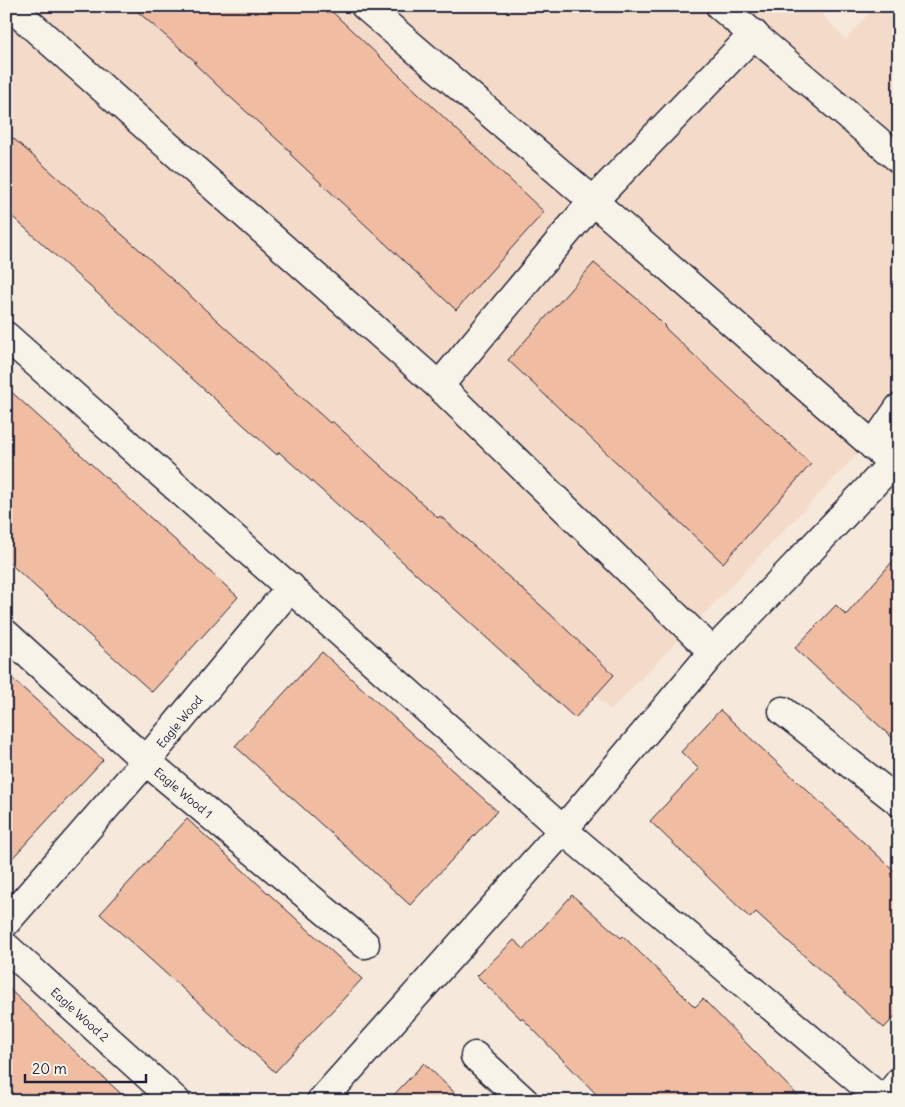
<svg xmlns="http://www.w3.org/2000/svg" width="905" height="1107" font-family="Delius,sans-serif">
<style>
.built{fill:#f4dbc9}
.building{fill:#f1bda2;stroke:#22223b}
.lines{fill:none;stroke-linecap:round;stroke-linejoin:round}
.minor-casing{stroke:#22223b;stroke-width:31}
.minor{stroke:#f7f3e8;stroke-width:28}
.labels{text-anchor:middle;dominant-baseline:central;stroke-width:4;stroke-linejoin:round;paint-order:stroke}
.street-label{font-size:12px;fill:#22223b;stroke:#f7f3e8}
</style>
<rect width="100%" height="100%" fill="#f6e8da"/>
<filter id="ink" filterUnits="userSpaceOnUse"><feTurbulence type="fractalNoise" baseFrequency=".02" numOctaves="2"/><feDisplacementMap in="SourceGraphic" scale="10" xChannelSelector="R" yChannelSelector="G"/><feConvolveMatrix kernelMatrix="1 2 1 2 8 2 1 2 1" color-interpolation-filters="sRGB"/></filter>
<g filter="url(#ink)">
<!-- built -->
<path class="built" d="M 6,6 L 815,6 L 846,40 L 875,6 L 897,6 L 899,411 L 611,710 L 6,141 Z"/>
<!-- building -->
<g class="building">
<path d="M 131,6 L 326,6 L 544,212 L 456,310 L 290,154 L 291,152 L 218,86 L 194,63 L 196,62 Z"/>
<path d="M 6,132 L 142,252 L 330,423 L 332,421 L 438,518 L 440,516 L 548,612 L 614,675 L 575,718 L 360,523 L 359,524 L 279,452 L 277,455 L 6,211 Z"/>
<path d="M 594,263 L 642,303 L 665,326 L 664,327 L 811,464 L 723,563 L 508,360 Z"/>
<path d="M 6,387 L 238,597 L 152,692 L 6,560 Z"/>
<path d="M 899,554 L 899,744 L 795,648 L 836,605 L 846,615 Z"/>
<path d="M 322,652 L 497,811 L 410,905 L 235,746 Z"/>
<path d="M 6,673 L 103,760 L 6,865 Z"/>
<path d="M 720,710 L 899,875 L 899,1012 L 884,1028 L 756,912 L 750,918 L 650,821 L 699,769 L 681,752 Z"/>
<path d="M 187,819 L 362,979 L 275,1072 L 100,914 Z"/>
<path d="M 572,895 L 621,938 L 623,936 L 695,1007 L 703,999 L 803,1101 L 603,1101 L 522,1018 L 521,1019 L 477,976 L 514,940 L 524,949 Z"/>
<path d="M 6,986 L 83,1059 L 129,1101 L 6,1101 Z"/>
<path d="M 424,1063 L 463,1101 L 388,1101 Z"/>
</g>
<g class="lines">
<!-- minor casing -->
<g class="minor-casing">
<g id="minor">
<path d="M 10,6 L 439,386 L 713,652"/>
<path d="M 365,6 L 593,201 L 893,463"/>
<path d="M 720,6 L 899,159"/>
<path d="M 6,336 L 563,830 L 883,1101"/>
<path d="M 439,386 L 593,201 L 754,34"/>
<path d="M 873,446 L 899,408"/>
<path id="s1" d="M 6,634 L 146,761 L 365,944"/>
<path d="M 783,711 L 899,802"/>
<path id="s2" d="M 6,922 L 146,761 L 291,587"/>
<path id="s3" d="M 6,947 L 176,1101"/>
<path d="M 475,1056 L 524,1101"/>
<path d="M 321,1101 L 563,830 L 713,652 L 893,463 L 899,468"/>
<path d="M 884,1101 L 899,1082"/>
</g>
</g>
<!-- minor -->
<use href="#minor" class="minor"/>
</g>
</g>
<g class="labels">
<!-- street labels -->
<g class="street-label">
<text stroke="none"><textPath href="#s2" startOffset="265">Eagle Wood</textPath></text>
<text stroke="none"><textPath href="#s1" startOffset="238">Eagle Wood 1</textPath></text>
<text stroke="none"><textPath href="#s3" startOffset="100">Eagle Wood 2</textPath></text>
</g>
</g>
<!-- margin -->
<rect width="905" height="1107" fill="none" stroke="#f7f3e8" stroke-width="25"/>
<rect x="12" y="12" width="880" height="1082" fill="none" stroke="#22223b" stroke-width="2" filter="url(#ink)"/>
<!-- scale -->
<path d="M25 1074v8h121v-8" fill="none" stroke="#22223b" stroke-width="2.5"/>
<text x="32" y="1074" font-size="15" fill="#22223b" stroke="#f7f3e8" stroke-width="4" paint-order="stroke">20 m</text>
</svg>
